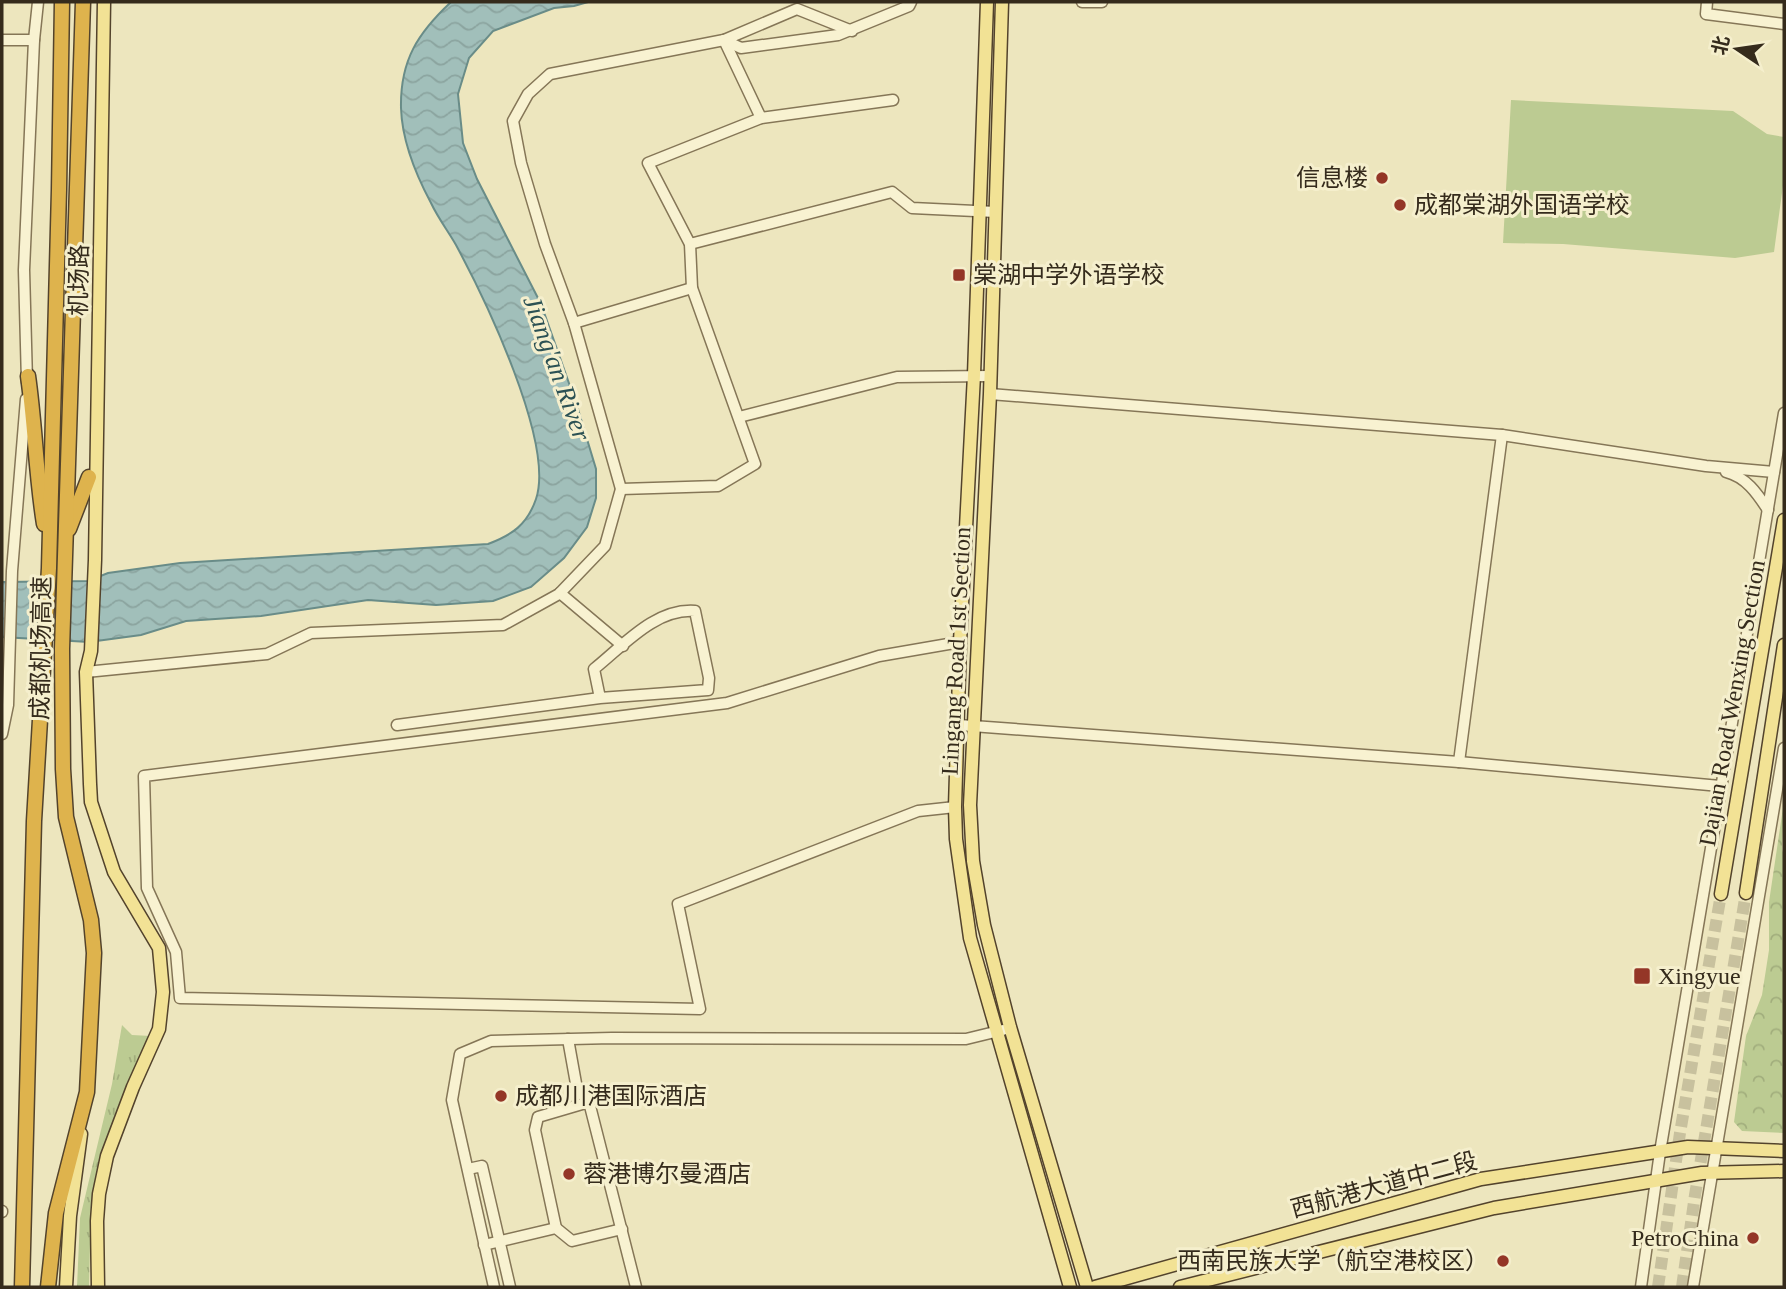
<svg xmlns="http://www.w3.org/2000/svg" width="1786" height="1289" font-family="'Times New Roman','Noto Sans SC',serif">
<style>
.grass{fill:url(#grass-tufts)}
.park{fill:url(#park-crowns)}
.pitch{fill:#bccb92}
.water{fill:url(#water-waves);stroke:#698c88;stroke-width:2}
.lines{fill:none;stroke-linecap:round;stroke-linejoin:round}
.major-tunnel{stroke:#c8c19e;stroke-width:12;stroke-dasharray:12 6;stroke-linecap:butt}
.minor-casing{stroke:#857657;stroke-width:13}
.major-casing{stroke:#53432c;stroke-width:15}
.highway-casing{stroke:#53432c;stroke-width:17}
.minor{stroke:#f8f2d1;stroke-width:10}
.major{stroke:#f2e295;stroke-width:12}
.highway{stroke:#deb34d;stroke-width:14}
.poi-dot{fill:#943627;stroke:#f5efcd;stroke-width:2.5}
.labels{text-anchor:middle;dominant-baseline:central;stroke-width:6;stroke-linejoin:round;paint-order:stroke}
.poi-label{font-size:24px;fill:#352b1c;stroke:#f5efcd;text-anchor:start}
.street-label{font-size:24px;fill:#352b1c;stroke:#f5efcd}
.water-label{font-size:26px;font-style:italic;fill:#2b5154;stroke:#f5efcd}
</style>
<defs>
<pattern id="grass-tufts" width="24" height="20" patternUnits="userSpaceOnUse" patternTransform="scale(1.75)"><rect width="24" height="20" fill="#bccb92"/><path d="M3 7l-1-3M5 7V3M7 7l1-3M15 17l-1-3M17 17v-4M19 17l1-3" fill="none" stroke="#a2ae7d"/></pattern>
<pattern id="park-crowns" width="20" height="18" patternUnits="userSpaceOnUse" patternTransform="scale(1.75)"><rect width="20" height="18" fill="#bccb92"/><path d="M2 6a3 3 0 1 1 6 0M12 15a3 3 0 1 1 6 0" fill="none" stroke="#a2ae7d"/></pattern>
<pattern id="water-waves" width="16" height="10" patternUnits="userSpaceOnUse" patternTransform="scale(1.75)"><rect width="16" height="10" fill="#a1bfba"/><path d="M0 5q4-4 8 0t8 0" fill="none" stroke="#8ba49f"/></pattern>
</defs>
<rect width="100%" height="100%" fill="#ede6be"/>
<!-- grass -->
<path class="grass" d="M 122,1025 L 132,1035 L 151,1036 L 102,1158 L 91,1203 L 89,1287 L 77,1287 L 80,1218 L 112,1084 Z"/>
<!-- park -->
<path class="park" d="M 1784,801 L 1782,849 L 1784,856 L 1784,1133 L 1742,1131 L 1734,1122 L 1746,1036 L 1762,995 L 1769,950 L 1769,902 Z"/>
<!-- pitch -->
<path class="pitch" d="M 1511,100 L 1733,111 L 1767,134 L 1784,137 L 1784,178 L 1774,252 L 1735,258 L 1563,244 L 1503,243 Z"/>
<!-- water -->
<path class="water" d="M 451,2 L 588,2 L 574,6 L 554,8 L 493,31 L 469,58 L 458,94 L 463,143 L 477,179 L 541,304 L 577,406 L 596,469 L 596,498 L 587,527 L 564,558 L 531,587 L 493,601 L 436,605 L 368,600 L 261,616 L 186,621 L 141,635 L 89,642 L 2,637 L 2,582 L 88,581 L 108,573 L 180,563 L 488,544 C 512,535 527,525 536,499 C 555,443 484,297 456,245 C 448,231 438,218 431,203 C 416,175 402,140 401,108 C 400,60 418,33 451,2 Z"/>
<g class="lines">
<!-- major-tunnel -->
<g class="major-tunnel">
<path d="M 1658,1287 L 1680,1133 L 1721,894"/>
<path d="M 1682,1287 L 1695,1195 L 1746,893"/>
</g>
<!-- minor casing -->
<g class="minor-casing">
<g id="minor">
<path d="M 1082,2 L 1102,2"/>
<path d="M 1707,2 L 1706,14 L 1784,24"/>
<path d="M 2,40 L 34,40"/>
<path d="M 724,40 L 741,48 L 838,35 L 909,6 L 911,2"/>
<path d="M 724,40 L 761,118"/>
<path d="M 690,244 L 892,192 L 912,208 L 996,212"/>
<path d="M 574,323 L 692,288"/>
<path d="M 27,382 L 24,270 L 34,40 L 38,2"/>
<path d="M 990,394 L 1502,435 L 1706,466 L 1774,472"/>
<path d="M 739,417 L 897,377 L 990,376"/>
<path d="M 1726,472 C 1746,477 1757,493 1768,510"/>
<path d="M 621,489 L 718,486 L 755,464 L 692,288 L 690,244 L 648,163 L 761,118 L 893,100"/>
<path d="M 560,593 L 623,646"/>
<path d="M 86,672 L 267,654 L 311,633 L 503,625 L 559,594 L 605,546 L 621,489 L 574,323 L 545,244 L 521,163 L 513,121 L 528,94 L 550,74 L 724,40 L 797,9 L 852,31"/>
<path d="M 397,725 L 600,698 L 594,669 C 623,646 655,608 695,611 L 709,678 L 708,690 L 600,698"/>
<path d="M 959,725 L 1459,762 L 1720,786"/>
<path d="M 2,734 L 8,705 L 12,571 L 26,399"/>
<path d="M 1459,762 L 1502,435"/>
<path d="M 955,807 L 918,811 L 678,904 L 700,1009 L 180,998 L 176,952 L 147,888 L 144,776 L 727,703 L 879,656 L 960,642"/>
<path d="M 568,1039 L 577,1089 L 589,1102 L 636,1287"/>
<path d="M 468,1169 L 482,1166 L 510,1287"/>
<path d="M 2,1211 L 2,1212"/>
<path d="M 556,1228 L 535,1130 L 538,1117 L 589,1102"/>
<path d="M 484,1245 L 556,1228 L 572,1241 L 622,1229"/>
<path d="M 494,1287 L 452,1100 L 460,1054 L 491,1041 L 612,1038 L 966,1039 L 1003,1030"/>
<path d="M 1641,1287 L 1660,1152 L 1784,413"/>
<path d="M 1693,1287 L 1784,748"/>
</g>
</g>
<!-- major casing -->
<g class="major-casing">
<g id="major">
<path d="M 987,2 L 974,375 L 960,642 L 955,807 L 956,839 L 970,938 L 1070,1287"/>
<path d="M 1002,2 L 990,394 L 970,805 L 973,861 L 984,925 L 1010,1027 L 1087,1287"/>
<path d="M 1746,893 L 1784,645"/>
<path d="M 1721,894 L 1784,520"/>
<path d="M 66,1287 L 70,1216 L 81,1134"/>
<path d="M 98,1287 L 97,1221 L 99,1194 L 107,1156 L 133,1087 L 159,1029 L 163,992 L 159,948 L 114,872 L 91,802 L 90,784 L 86,672 L 91,651 L 95,560 L 104,2"/>
<path d="M 1095,1287 L 1481,1179 L 1688,1147 L 1784,1151"/>
<path d="M 1180,1287 L 1494,1208 L 1702,1173 L 1784,1171"/>
</g>
</g>
<!-- highway casing -->
<g class="highway-casing">
<g id="highway">
<path d="M 28,376 C 35,425 36,474 44,524"/>
<path d="M 69,529 L 89,477"/>
<path d="M 22,1287 L 34,821 L 49,568 L 59,190 L 62,2"/>
<path d="M 48,1287 L 56,1213 L 87,1092 L 94,953 L 91,920 L 66,817 L 63,769 L 62,649 L 83,2"/>
</g>
</g>
<!-- minor -->
<use href="#minor" class="minor"/>
<!-- major -->
<use href="#major" class="major"/>
<!-- highway -->
<use href="#highway" class="highway"/>
</g>
<!-- markers -->
<g class="poi-dot">
<circle cx="1382" cy="178" r="7"/>
<circle cx="1400" cy="205" r="7"/>
<rect x="952" y="268" width="14" height="14" rx="3.5"/>
<rect x="1633" y="967" width="18" height="18" rx="3.5"/>
<circle cx="501" cy="1096" r="7"/>
<circle cx="569" cy="1174" r="7"/>
<circle cx="1753" cy="1238" r="7"/>
<circle cx="1503" cy="1261" r="7"/>
</g>
<g class="labels">
<!-- poi labels -->
<g class="poi-label">
<text x="1368" y="178" text-anchor="end">信息楼</text>
<text x="1414" y="205">成都棠湖外国语学校</text>
<text x="973" y="275">棠湖中学外语学校</text>
<text x="1658" y="976">Xingyue</text>
<text x="515" y="1096">成都川港国际酒店</text>
<text x="583" y="1174">蓉港博尔曼酒店</text>
<text x="1739" y="1238" text-anchor="end">PetroChina</text>
<text x="1489" y="1261" text-anchor="end">西南民族大学（航空港校区）</text>
</g>
<!-- street labels -->
<g class="street-label">
<text transform="translate(79 280) rotate(-89)">机场路</text>
<text transform="translate(41 648) rotate(-89)">成都机场高速</text>
<text transform="translate(956 651) rotate(-87)">Lingang Road 1st Section</text>
<text transform="translate(1732 703) rotate(-80)">Dajian Road Wenxing Section</text>
<text transform="translate(1384 1185) rotate(-15)">西航港大道中二段</text>
</g>
<!-- water labels -->
<g class="water-label">
<text transform="translate(557 368) rotate(70)">Jiang'an River</text>
</g>
</g>
<!-- border -->
<rect width="1786" height="1289" fill="none" stroke="#352b1c" stroke-width="7"/>
<!-- north arrow -->
<g transform="translate(1737 49) rotate(283)" stroke="#f5efcd" stroke-width="5" paint-order="stroke">
<path d="M0-5L12 26L0 18L-12 26Z" fill="#352b1c"/>
<text y="-10" font-size="19" font-weight="bold" text-anchor="middle" fill="#352b1c">北</text>
</g>
</svg>
